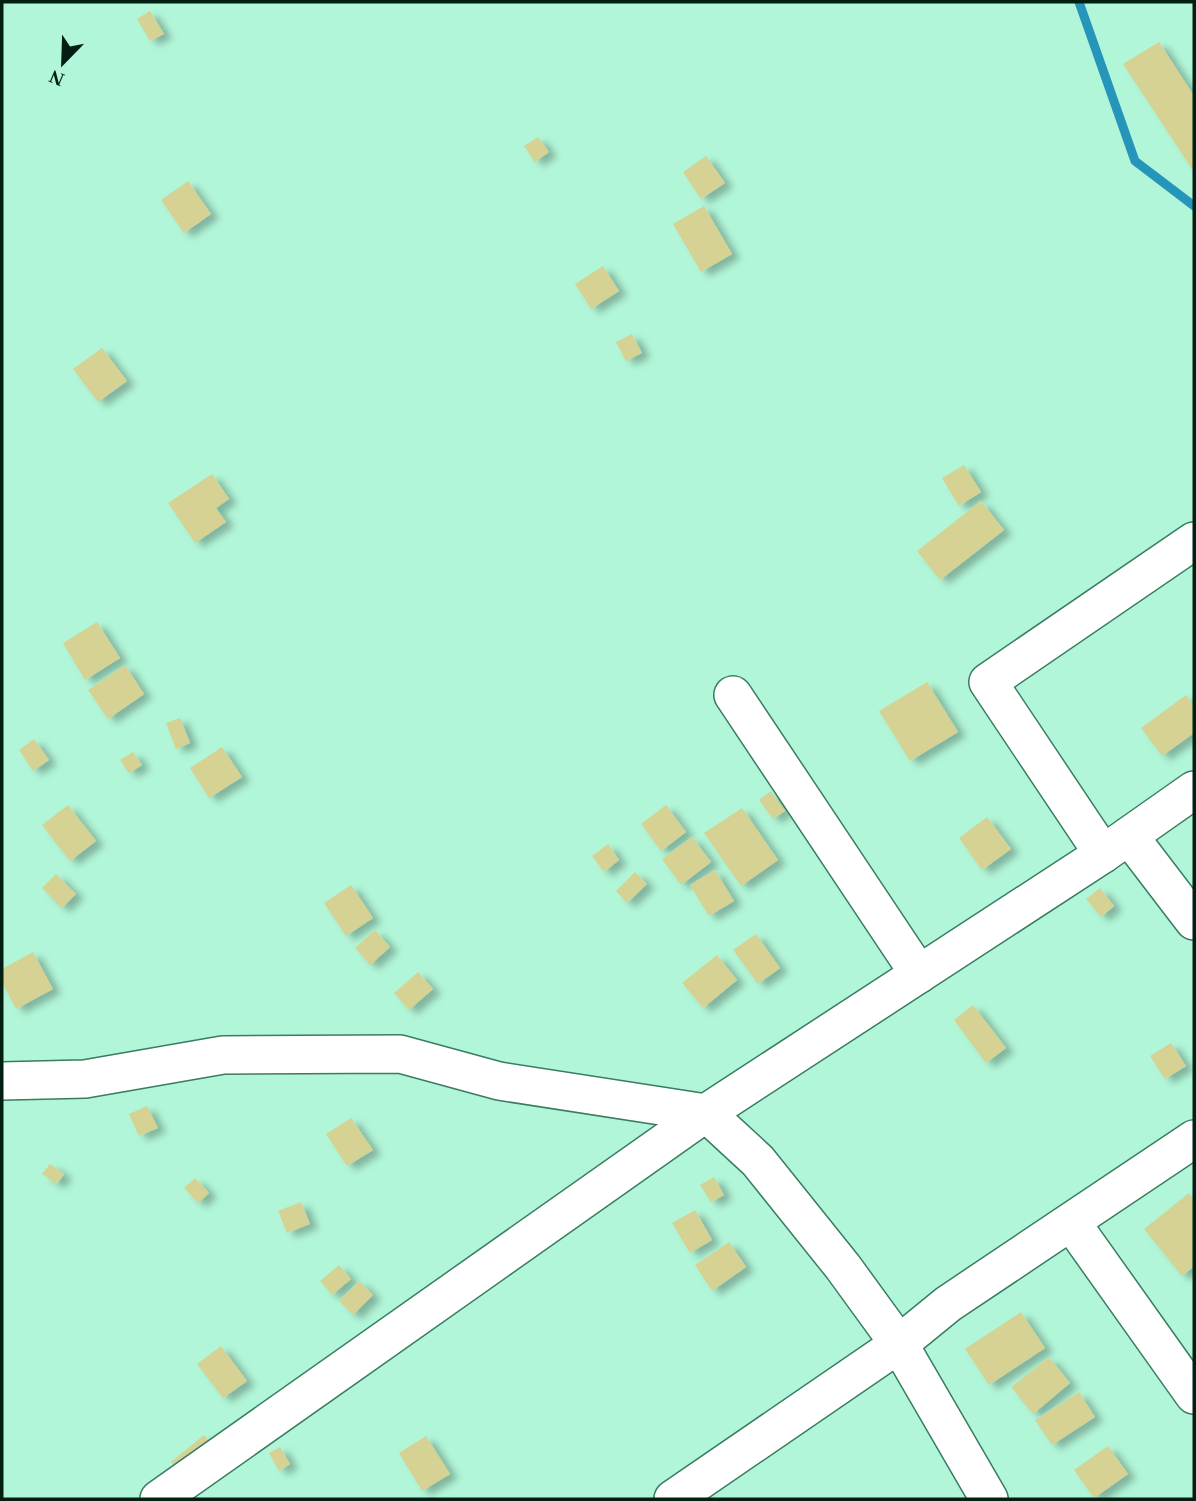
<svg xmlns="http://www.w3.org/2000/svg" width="1196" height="1501" font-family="'Times New Roman',serif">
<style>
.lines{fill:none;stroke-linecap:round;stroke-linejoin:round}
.stream{stroke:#2695ba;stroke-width:9}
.building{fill:#d5d293;filter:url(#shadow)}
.minor-casing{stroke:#397c62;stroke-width:40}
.minor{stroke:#fff;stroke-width:37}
</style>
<defs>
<filter id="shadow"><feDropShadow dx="8" dy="4.5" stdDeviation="3.5" flood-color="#0004"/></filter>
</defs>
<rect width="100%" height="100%" fill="#b1f6d8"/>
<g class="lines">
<!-- stream -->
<path class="stream" d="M 1079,2 L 1135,161 L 1194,206"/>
</g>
<!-- building -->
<g class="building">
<path d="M 150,11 L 164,34 L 150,41 L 137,19 Z"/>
<path d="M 1159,42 L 1194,96 L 1194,168 L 1192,169 L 1123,64 Z"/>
<path d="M 538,137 L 549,152 L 535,162 L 524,146 Z"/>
<path d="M 706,156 L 725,183 L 701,199 L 683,172 Z"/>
<path d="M 188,181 L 211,214 L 184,233 L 161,200 Z"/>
<path d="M 704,206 L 732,254 L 701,272 L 673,224 Z"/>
<path d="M 603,266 L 619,291 L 591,309 L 575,284 Z"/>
<path d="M 632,334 L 642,353 L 626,361 L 616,342 Z"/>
<path d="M 102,348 L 127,381 L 98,402 L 73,369 Z"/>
<path d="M 964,465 L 981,492 L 959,506 L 942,478 Z"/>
<path d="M 212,474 L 229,499 L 216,508 L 226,522 L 195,543 L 168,503 Z"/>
<path d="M 981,501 L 1004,530 L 940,580 L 917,551 Z"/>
<path d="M 97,622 L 120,658 L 85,680 L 63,643 Z"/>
<path d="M 125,665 L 144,694 L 108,719 L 88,690 Z"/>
<path d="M 927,682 L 958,732 L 910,761 L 879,711 Z"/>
<path d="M 1186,695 L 1194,706 L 1194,733 L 1162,756 L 1141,728 Z"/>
<path d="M 180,718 L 190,743 L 176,749 L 166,723 Z"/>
<path d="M 34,739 L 49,760 L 33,771 L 19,750 Z"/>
<path d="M 222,747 L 242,777 L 209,798 L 190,768 Z"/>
<path d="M 133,752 L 142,765 L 129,773 L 120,760 Z"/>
<path d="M 771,791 L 785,811 L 773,819 L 759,800 Z"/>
<path d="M 68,805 L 96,841 L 70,861 L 42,825 Z"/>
<path d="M 666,805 L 686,832 L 661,851 L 641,824 Z"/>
<path d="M 742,808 L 778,860 L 741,886 L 704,833 Z"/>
<path d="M 987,817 L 1011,849 L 982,870 L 959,838 Z"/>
<path d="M 692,837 L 711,862 L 681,885 L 662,859 Z"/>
<path d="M 608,844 L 619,860 L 604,872 L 592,856 Z"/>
<path d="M 715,870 L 734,901 L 709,916 L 690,885 Z"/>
<path d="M 635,872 L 647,884 L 627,903 L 616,891 Z"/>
<path d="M 56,874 L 76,894 L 62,908 L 42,888 Z"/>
<path d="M 351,885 L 373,918 L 346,936 L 324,903 Z"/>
<path d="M 1100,888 L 1114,906 L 1101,917 L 1086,899 Z"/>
<path d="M 375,930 L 390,947 L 370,965 L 355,948 Z"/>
<path d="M 756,934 L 780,968 L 758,984 L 733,950 Z"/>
<path d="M 33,952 L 53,989 L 16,1009 L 2,982 L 2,969 Z"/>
<path d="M 717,955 L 737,980 L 703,1008 L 682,983 Z"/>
<path d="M 418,972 L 433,989 L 409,1010 L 394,993 Z"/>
<path d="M 973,1005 L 1006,1048 L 986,1063 L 954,1020 Z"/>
<path d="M 1171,1043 L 1186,1066 L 1165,1079 L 1150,1056 Z"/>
<path d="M 147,1106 L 158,1128 L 139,1136 L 129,1114 Z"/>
<path d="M 351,1118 L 373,1150 L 347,1166 L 326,1134 Z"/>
<path d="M 50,1164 L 64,1174 L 57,1184 L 42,1174 Z"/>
<path d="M 714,1177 L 724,1195 L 711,1202 L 700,1185 Z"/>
<path d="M 195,1178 L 209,1193 L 198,1203 L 184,1188 Z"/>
<path d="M 1189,1193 L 1194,1200 L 1194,1266 L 1182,1276 L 1144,1229 Z"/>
<path d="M 301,1202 L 310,1224 L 287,1233 L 278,1211 Z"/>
<path d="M 695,1210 L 712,1240 L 690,1253 L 672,1223 Z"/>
<path d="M 729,1242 L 746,1267 L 712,1291 L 695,1265 Z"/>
<path d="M 339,1265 L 351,1279 L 332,1295 L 320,1281 Z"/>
<path d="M 359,1281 L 373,1295 L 353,1315 L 339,1301 Z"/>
<path d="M 1021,1312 L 1045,1348 L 989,1385 L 965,1349 Z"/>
<path d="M 221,1346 L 247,1381 L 223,1398 L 197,1364 Z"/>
<path d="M 1049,1357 L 1070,1383 L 1033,1414 L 1011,1387 Z"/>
<path d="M 1079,1392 L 1095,1417 L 1052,1445 L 1035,1420 Z"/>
<path d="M 204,1435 L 212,1446 L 180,1473 L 171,1462 Z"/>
<path d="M 426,1436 L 450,1474 L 422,1491 L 399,1453 Z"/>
<path d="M 1108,1446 L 1128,1474 L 1094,1498 L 1074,1470 Z"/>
<path d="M 280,1447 L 290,1464 L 279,1471 L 269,1453 Z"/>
</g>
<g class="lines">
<!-- minor casing -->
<g class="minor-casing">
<g id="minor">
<path d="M 733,695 L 919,974"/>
<path d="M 1129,836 L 1194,921"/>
<path d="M 1103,854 L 988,682 L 1194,541"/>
<path d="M 2,1081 L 85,1079 L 223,1055 L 400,1054 L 499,1081 L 706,1113 L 758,1161 L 843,1267 L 899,1344 L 989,1499"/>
<path d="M 1071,1222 L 1194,1395"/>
<path d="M 159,1499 L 706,1113 L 1103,854 L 1194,790"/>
<path d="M 673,1499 L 899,1344 L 948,1304 L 1194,1139"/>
</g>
</g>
<!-- minor -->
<use href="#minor" class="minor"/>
</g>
<!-- border -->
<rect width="1196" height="1501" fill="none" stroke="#031f14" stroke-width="7"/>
<!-- north arrow -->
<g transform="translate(63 63) rotate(203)" stroke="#b1f6d8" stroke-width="5" paint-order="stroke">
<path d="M0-5L12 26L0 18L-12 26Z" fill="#031f14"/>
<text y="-10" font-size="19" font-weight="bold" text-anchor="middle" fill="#031f14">N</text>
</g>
</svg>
